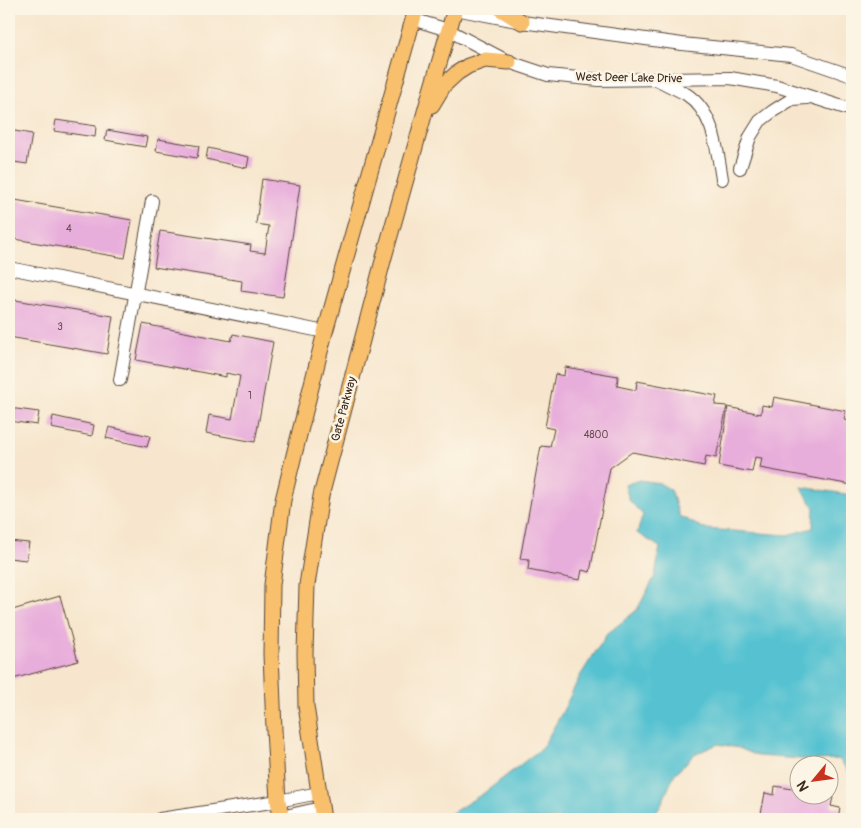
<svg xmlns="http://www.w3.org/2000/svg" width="861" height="828" font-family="Pangolin,sans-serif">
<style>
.water{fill:#57c2d1;stroke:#497678}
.building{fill:#e8aedb}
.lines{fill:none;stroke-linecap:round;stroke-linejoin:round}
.minor-casing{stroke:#574638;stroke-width:14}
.major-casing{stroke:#574638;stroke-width:17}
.minor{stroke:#fff;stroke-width:12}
.major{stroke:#f8bf6c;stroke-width:15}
.labels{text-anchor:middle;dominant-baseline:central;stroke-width:5;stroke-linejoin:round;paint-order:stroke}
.number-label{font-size:10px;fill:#664b4d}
.street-label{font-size:12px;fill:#3b2a1e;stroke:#fcf5e5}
</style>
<rect width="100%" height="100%" fill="#fcf5e5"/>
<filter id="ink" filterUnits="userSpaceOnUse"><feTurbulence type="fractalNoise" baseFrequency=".02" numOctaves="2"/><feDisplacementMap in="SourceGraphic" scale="10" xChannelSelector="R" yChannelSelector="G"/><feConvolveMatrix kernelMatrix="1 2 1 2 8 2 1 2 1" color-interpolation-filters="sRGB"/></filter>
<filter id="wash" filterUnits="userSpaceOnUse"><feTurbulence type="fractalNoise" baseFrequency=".0096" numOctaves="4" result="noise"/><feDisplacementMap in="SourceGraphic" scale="20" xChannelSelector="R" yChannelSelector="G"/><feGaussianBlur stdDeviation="1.12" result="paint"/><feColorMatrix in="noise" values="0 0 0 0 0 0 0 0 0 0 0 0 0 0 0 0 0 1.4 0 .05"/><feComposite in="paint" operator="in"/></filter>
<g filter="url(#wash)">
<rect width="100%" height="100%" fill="#f7e6cd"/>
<!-- water -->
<path class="water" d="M 639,480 L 659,483 L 671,490 L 679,516 L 705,529 L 787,535 L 813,528 L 814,507 L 801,487 L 852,495 L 852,544 L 849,568 L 852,570 L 852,776 L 839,759 L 815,760 L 758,756 L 739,748 L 718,744 L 695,754 L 674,775 L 661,805 L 652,819 L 442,819 L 484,793 L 542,748 L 562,713 L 580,676 L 607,634 L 637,610 L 655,576 L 660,547 L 637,533 L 643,515 L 629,500 L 625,485 Z"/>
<g id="blocks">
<!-- building -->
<g class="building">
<path d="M 56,120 L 96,126 L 95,137 L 54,131 Z"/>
<path d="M 9,130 L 32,134 L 27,164 L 14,162 L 10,190 L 9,189 Z"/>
<path d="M 107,130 L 147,137 L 145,147 L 105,140 Z"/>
<path d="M 158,139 L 199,146 L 197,158 L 156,151 Z"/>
<path d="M 208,148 L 249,157 L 247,168 L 206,159 Z"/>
<path d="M 262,179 L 300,185 L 283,297 L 241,291 L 242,281 L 154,267 L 160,231 L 251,245 L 250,251 L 265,253 L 269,226 L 256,224 Z"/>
<path d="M 9,199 L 132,220 L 125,258 L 9,238 Z"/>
<path d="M 9,299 L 113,316 L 107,354 L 9,337 Z"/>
<path d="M 143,324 L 231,341 L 233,334 L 273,342 L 255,442 L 206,433 L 209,415 L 232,419 L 240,376 L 226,373 L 226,377 L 136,360 Z"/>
<path d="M 565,367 L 618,376 L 617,386 L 636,390 L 637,381 L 717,396 L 715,405 L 727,406 L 716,458 L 706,456 L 704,466 L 632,452 L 610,468 L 590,572 L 582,570 L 580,580 L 528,570 L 529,560 L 520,559 L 541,446 L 550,447 L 554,429 L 545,427 L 555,374 L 564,376 Z"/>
<path d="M 774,397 L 846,411 L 844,420 L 852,422 L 852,485 L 760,468 L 762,458 L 755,457 L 752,472 L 719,466 L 728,407 L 761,414 L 762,405 L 772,407 Z"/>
<path d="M 9,408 L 39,412 L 37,425 L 9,421 Z"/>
<path d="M 53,416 L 94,425 L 92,436 L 51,428 Z"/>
<path d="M 109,427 L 150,436 L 147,447 L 106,438 Z"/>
<path d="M 9,541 L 29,543 L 26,560 L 9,558 Z"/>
<path d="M 60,596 L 78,661 L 9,680 L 9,611 Z"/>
<path d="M 775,786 L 798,790 L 798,796 L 824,796 L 833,797 L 831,806 L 840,808 L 838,819 L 760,819 L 765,793 L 774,795 Z"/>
</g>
</g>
</g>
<g filter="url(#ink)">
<use href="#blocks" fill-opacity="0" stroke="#574638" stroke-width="1"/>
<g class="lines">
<!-- minor casing -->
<g class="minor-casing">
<g id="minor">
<path d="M 455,9 L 522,22 L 682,44 L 791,55 L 852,76"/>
<path d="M 412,19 L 448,30 L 509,62 L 548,75 L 599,80 L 730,78 L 777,86 L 852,110"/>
<path d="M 658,80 C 667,85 677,89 686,94 C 714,112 717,149 722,179"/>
<path d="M 740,168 L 750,137 L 760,121 L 773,111 L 792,99 L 807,98"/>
<path d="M 9,268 L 325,332"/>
<path d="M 120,380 L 152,201"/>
<path d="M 160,819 L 278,801 L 319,793"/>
<path d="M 272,819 L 321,808"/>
</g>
</g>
<!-- major casing -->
<g class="major-casing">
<g id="major">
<path d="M 501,9 L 522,22"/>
<path d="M 432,105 L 444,85 L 457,73 L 468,66 L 485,60 L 509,62"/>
<path d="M 282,819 L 278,801 L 274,729 L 271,654 L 272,585 L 283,500 L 294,455 L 325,332 L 416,9"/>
<path d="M 323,819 L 306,706 L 305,653 L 307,585 L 321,496 L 384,257 L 430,94 L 455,9"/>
</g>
</g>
<!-- minor -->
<use href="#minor" class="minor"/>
<!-- major -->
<use href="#major" class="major"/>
</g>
</g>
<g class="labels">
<!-- number labels -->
<g class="number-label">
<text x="69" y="229">4</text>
<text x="60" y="327">3</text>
<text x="250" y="396">1</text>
<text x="596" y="435">4800</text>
</g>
<!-- street labels -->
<g class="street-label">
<text transform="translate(629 78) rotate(1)">West Deer Lake Drive</text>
<text transform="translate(344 409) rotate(-75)">Gate Parkway</text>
</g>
</g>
<!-- margin -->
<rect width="861" height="828" fill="none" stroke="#fcf5e5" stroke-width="30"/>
<!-- north arrow -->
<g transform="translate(814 780) rotate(241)"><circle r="24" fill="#fcf5e5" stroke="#afa495"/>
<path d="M0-4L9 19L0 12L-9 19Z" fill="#c8321e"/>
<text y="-8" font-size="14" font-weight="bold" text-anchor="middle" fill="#3b2a1e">N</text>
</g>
</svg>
